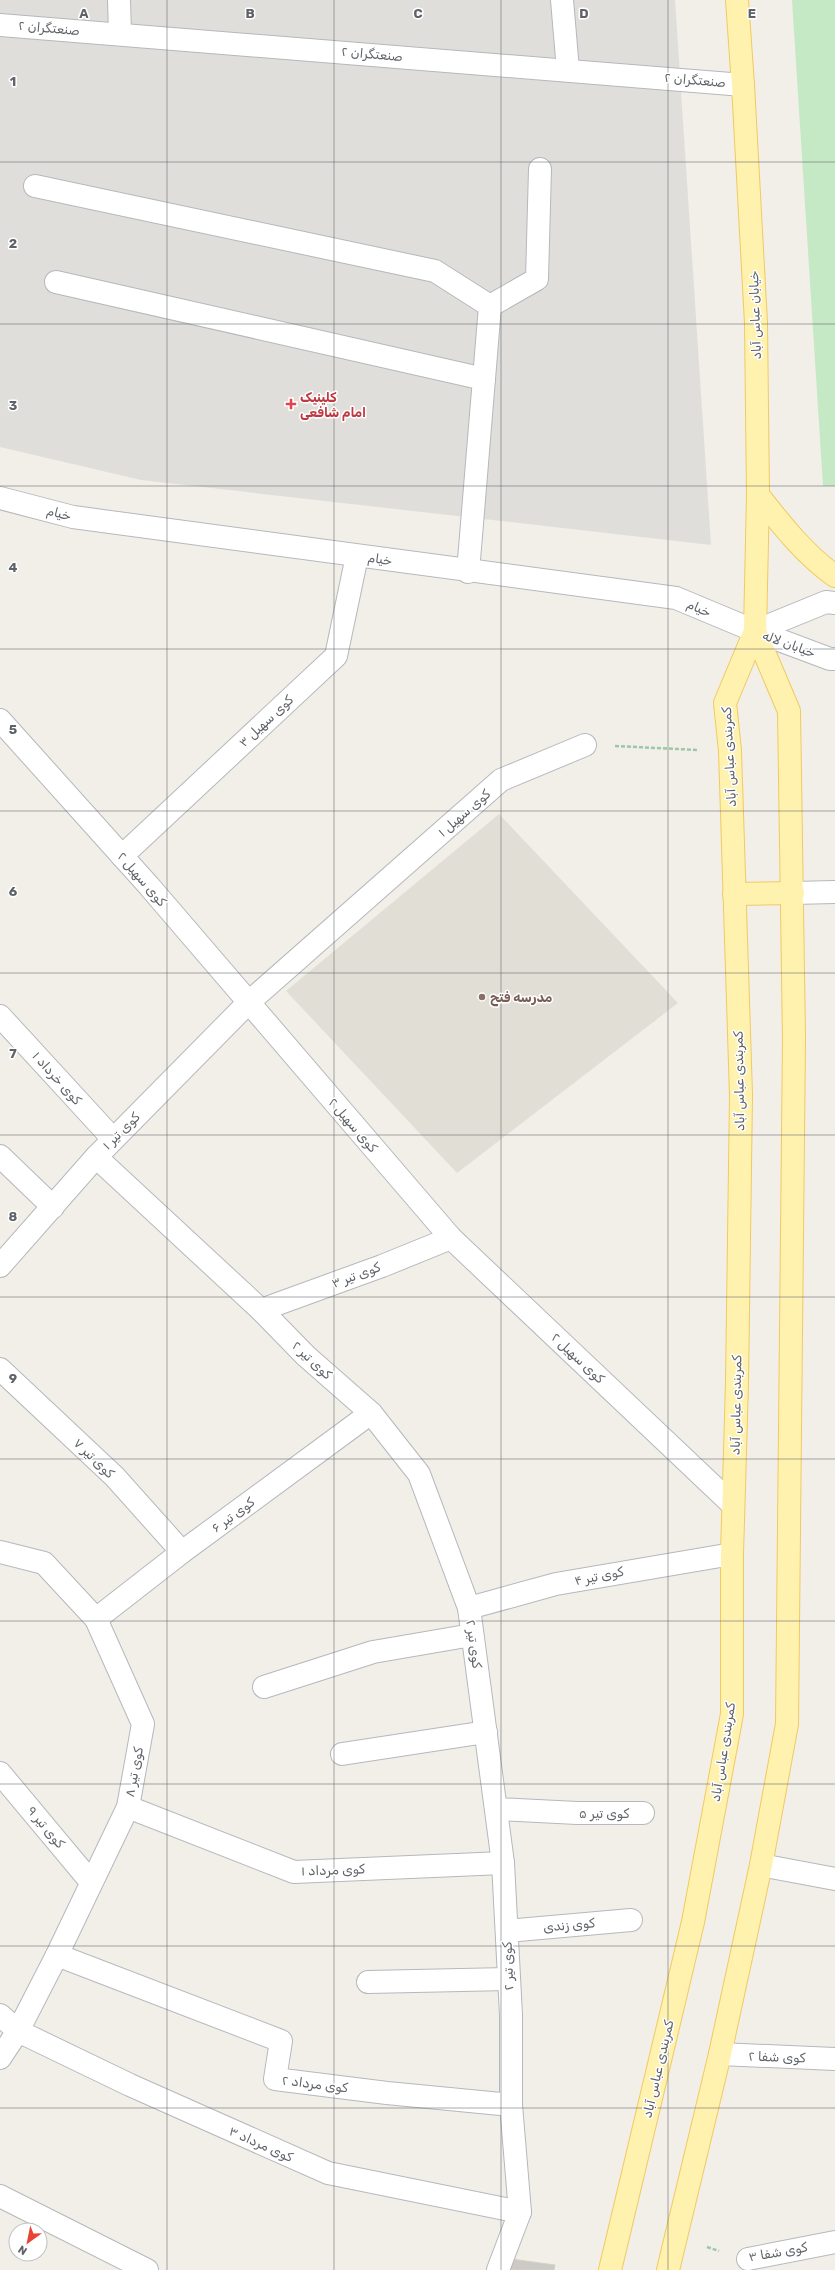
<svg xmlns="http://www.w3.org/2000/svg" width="835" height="2270" font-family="Rubik,Cairo,sans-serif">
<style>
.industrial{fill:#e0deda}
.education{fill:#e1ded6}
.green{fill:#c5e8c5}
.building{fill:#cccac5;stroke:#d6d1c6}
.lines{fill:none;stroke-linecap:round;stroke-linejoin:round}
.minor-casing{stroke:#b5b8bc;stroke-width:24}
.major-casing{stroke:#f2c960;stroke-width:24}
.path{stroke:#9cc7a9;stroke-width:2.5;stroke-dasharray:4 2;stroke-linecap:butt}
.minor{stroke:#fff;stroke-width:22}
.major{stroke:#fff2af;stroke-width:22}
.grid{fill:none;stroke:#5f6368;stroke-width:1;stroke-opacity:0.55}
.health-dot{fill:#e0444e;stroke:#fff;stroke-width:1.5}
.education-dot{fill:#8d6e63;stroke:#fff;stroke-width:1.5}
.labels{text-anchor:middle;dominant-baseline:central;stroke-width:3;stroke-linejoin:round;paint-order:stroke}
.street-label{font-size:13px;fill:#5f6368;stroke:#fff}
.health-label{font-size:13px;font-weight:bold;fill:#be3a42;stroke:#fff;text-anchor:start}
.education-label{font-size:13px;font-weight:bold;fill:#785e54;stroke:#fff;text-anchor:start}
.grid-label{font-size:13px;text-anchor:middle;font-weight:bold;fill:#5f6368;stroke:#fff;stroke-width:3;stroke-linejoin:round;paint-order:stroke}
</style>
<rect width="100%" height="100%" fill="#f1efe8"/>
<!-- industrial -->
<path class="industrial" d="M 0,0 L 675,0 L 711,545 L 141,480 L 0,447 Z"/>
<!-- education -->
<path class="education" d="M 499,814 L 678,1003 L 457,1173 L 286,991 Z"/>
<!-- green -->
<path class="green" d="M 792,0 L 835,0 L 835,486 L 823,486 Z"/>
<!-- building -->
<path class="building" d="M 504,2258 L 555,2265 L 554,2270 L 502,2270 Z"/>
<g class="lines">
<!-- minor casing -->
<g class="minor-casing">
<g id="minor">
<path d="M 119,0 L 120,34"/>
<path d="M 562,0 L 568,70"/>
<path d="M 0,25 L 743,85"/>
<path d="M 35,186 L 435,271 L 490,306"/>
<path d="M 56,282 L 484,379"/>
<path d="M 0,498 L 73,517 L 676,598 L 755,631 L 830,659 L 835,659"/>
<path d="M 468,572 L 490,306 L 537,279 L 540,169"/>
<path d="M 755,631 L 826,602 L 835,603"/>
<path d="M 0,720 L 149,886 L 451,1238 L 733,1505"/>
<path d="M 122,856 L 336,656 L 357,556"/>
<path d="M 793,893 L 835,892"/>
<path d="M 0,1016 L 113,1139"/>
<path d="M 0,1156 L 53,1207"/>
<path d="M 96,1157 L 261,1310 L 306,1356 L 371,1413 L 419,1474 L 469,1608 L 503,1863 L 511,2015 L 511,2105 L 520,2212 L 498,2270"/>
<path d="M 0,1266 L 96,1157 L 249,1002 L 501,780 L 585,745"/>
<path d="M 261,1310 L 382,1266 L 451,1238"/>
<path d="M 0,1369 L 115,1477 L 182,1552"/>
<path d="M 0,1552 L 44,1563 L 96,1619 L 143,1724 L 128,1807 L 57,1955 L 18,2031 L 0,2058"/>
<path d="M 469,1608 L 556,1584 L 732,1554"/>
<path d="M 96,1619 L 182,1552 L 371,1413"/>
<path d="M 264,1687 L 373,1652 L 472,1635"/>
<path d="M 342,1754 L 486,1732"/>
<path d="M 0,1773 L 91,1882"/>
<path d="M 128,1807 L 294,1872 L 503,1863"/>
<path d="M 496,1809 L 577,1813 L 643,1813"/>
<path d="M 761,1865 L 835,1879"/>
<path d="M 507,1931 L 631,1920"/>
<path d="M 57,1955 L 281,2041 L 275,2079 L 387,2093 L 511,2105"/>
<path d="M 368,1982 L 508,1979"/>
<path d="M 0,2015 L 18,2031 L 130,2085 L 328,2173 L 520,2212"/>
<path d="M 720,2054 L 835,2059"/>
<path d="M 0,2196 L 147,2270"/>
<path d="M 748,2259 L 835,2242"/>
</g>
</g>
<!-- major casing -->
<g class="major-casing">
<g id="major">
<path d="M 758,495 C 781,524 804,554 835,576"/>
<path d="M 734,894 L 793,893"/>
<path d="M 610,2270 L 693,1922 L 732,1714 L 732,1554 L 737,1383 L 741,1095 L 730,751 L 725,703 L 755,631 L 758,495 L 756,323 L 743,85 L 737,0"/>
<path d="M 668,2270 L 720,2054 L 761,1865 L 787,1724 L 794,1039 L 789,711 L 755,631"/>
</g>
</g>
<!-- path -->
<g class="path">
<path d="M 615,746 L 698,750"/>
<path d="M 707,2247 L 719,2251"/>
</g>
<!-- minor -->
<use href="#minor" class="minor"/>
<!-- major -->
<use href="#major" class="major"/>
</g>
<!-- grid -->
<path class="grid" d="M 167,0 L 167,2270M 334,0 L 334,2270M 501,0 L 501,2270M 668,0 L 668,2270M 0,162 L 835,162M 0,324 L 835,324M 0,486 L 835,486M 0,649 L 835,649M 0,811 L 835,811M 0,973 L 835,973M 0,1135 L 835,1135M 0,1297 L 835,1297M 0,1459 L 835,1459M 0,1621 L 835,1621M 0,1784 L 835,1784M 0,1946 L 835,1946M 0,2108 L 835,2108"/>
<!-- markers -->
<path class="health-dot" d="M289 398h4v4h4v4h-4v4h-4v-4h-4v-4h4z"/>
<circle class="education-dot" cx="482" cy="997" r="4"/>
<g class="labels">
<!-- street labels -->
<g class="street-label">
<text transform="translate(49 28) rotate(5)">۲ صنعتگران</text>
<text transform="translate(372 54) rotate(5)">۲ صنعتگران</text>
<text transform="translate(695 80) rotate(5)">۲ صنعتگران</text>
<text transform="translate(755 315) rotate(-92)">خیابان عباس آباد</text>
<text transform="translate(59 513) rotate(14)">خیام</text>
<text transform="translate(380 559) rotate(8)">خیام</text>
<text transform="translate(699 608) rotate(23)">خیام</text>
<text transform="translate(789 644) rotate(20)">خیابان لاله</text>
<text transform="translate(266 721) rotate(-43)">کوی سهیل ۳</text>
<text transform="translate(729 757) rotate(-93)">کمربندی عباس آباد</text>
<text transform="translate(464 813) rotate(-41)">کوی سهیل ۱</text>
<text transform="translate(142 879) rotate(49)">کوی سهیل ۲</text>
<text transform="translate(57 1078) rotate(48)">کوی خرداد ۱</text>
<text transform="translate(739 1081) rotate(-91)">کمربندی عباس آباد</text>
<text transform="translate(353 1125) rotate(49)">کوی سهیل ۲</text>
<text transform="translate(121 1131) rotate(-45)">کوی تیر ۱</text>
<text transform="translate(356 1275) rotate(-20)">کوی تیر ۳</text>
<text transform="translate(578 1358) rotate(43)">کوی سهیل ۲</text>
<text transform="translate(312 1360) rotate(43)">کوی تیر ۲</text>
<text transform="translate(736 1405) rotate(-89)">کمربندی عباس آباد</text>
<text transform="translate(94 1458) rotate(44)">کوی تیر ۷</text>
<text transform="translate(233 1515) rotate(-36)">کوی تیر ۶</text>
<text transform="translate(599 1576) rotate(-11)">کوی تیر ۴</text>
<text transform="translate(474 1644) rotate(82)">کوی تیر ۲</text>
<text transform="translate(723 1752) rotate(-81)">کمربندی عباس آباد</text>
<text transform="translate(134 1772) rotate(-79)">کوی تیر ۸</text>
<text x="604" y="1813">کوی تیر ۵</text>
<text transform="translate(46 1827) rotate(50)">کوی تیر ۹</text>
<text transform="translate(333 1870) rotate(-2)">کوی مرداد ۱</text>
<text transform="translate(569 1925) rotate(-5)">کوی زندی</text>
<text transform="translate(508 1966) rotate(-92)">کوی تیر ۲</text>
<text transform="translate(777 2057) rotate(2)">کوی شفا ۲</text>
<text transform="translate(658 2069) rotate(-77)">کمربندی عباس آباد</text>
<text transform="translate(315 2084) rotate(7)">کوی مرداد ۲</text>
<text transform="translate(261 2144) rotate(24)">کوی مرداد ۳</text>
<text transform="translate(778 2252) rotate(-10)">کوی شفا ۳</text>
</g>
<!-- health labels -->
<g class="health-label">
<text x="300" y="397">کلینیک<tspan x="300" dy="15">امام شافعی</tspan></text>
</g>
<!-- education labels -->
<g class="education-label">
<text x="490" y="997">مدرسه فتح</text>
</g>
</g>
<g class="grid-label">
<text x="84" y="18">A</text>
<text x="250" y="18">B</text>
<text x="418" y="18">C</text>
<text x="584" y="18">D</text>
<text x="752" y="18">E</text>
<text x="13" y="86">1</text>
<text x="13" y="248">2</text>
<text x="13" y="410">3</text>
<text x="13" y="572">4</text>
<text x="13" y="734">5</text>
<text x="13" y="896">6</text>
<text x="13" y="1058">7</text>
<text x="13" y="1221">8</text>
<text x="13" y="1383">9</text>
</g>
<!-- north arrow -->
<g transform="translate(28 2242) rotate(213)"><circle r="19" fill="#ffffff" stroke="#bfc1c3"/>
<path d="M0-3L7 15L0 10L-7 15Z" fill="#ea4335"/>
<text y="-6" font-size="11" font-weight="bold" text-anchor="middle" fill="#5f6368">N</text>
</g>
</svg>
